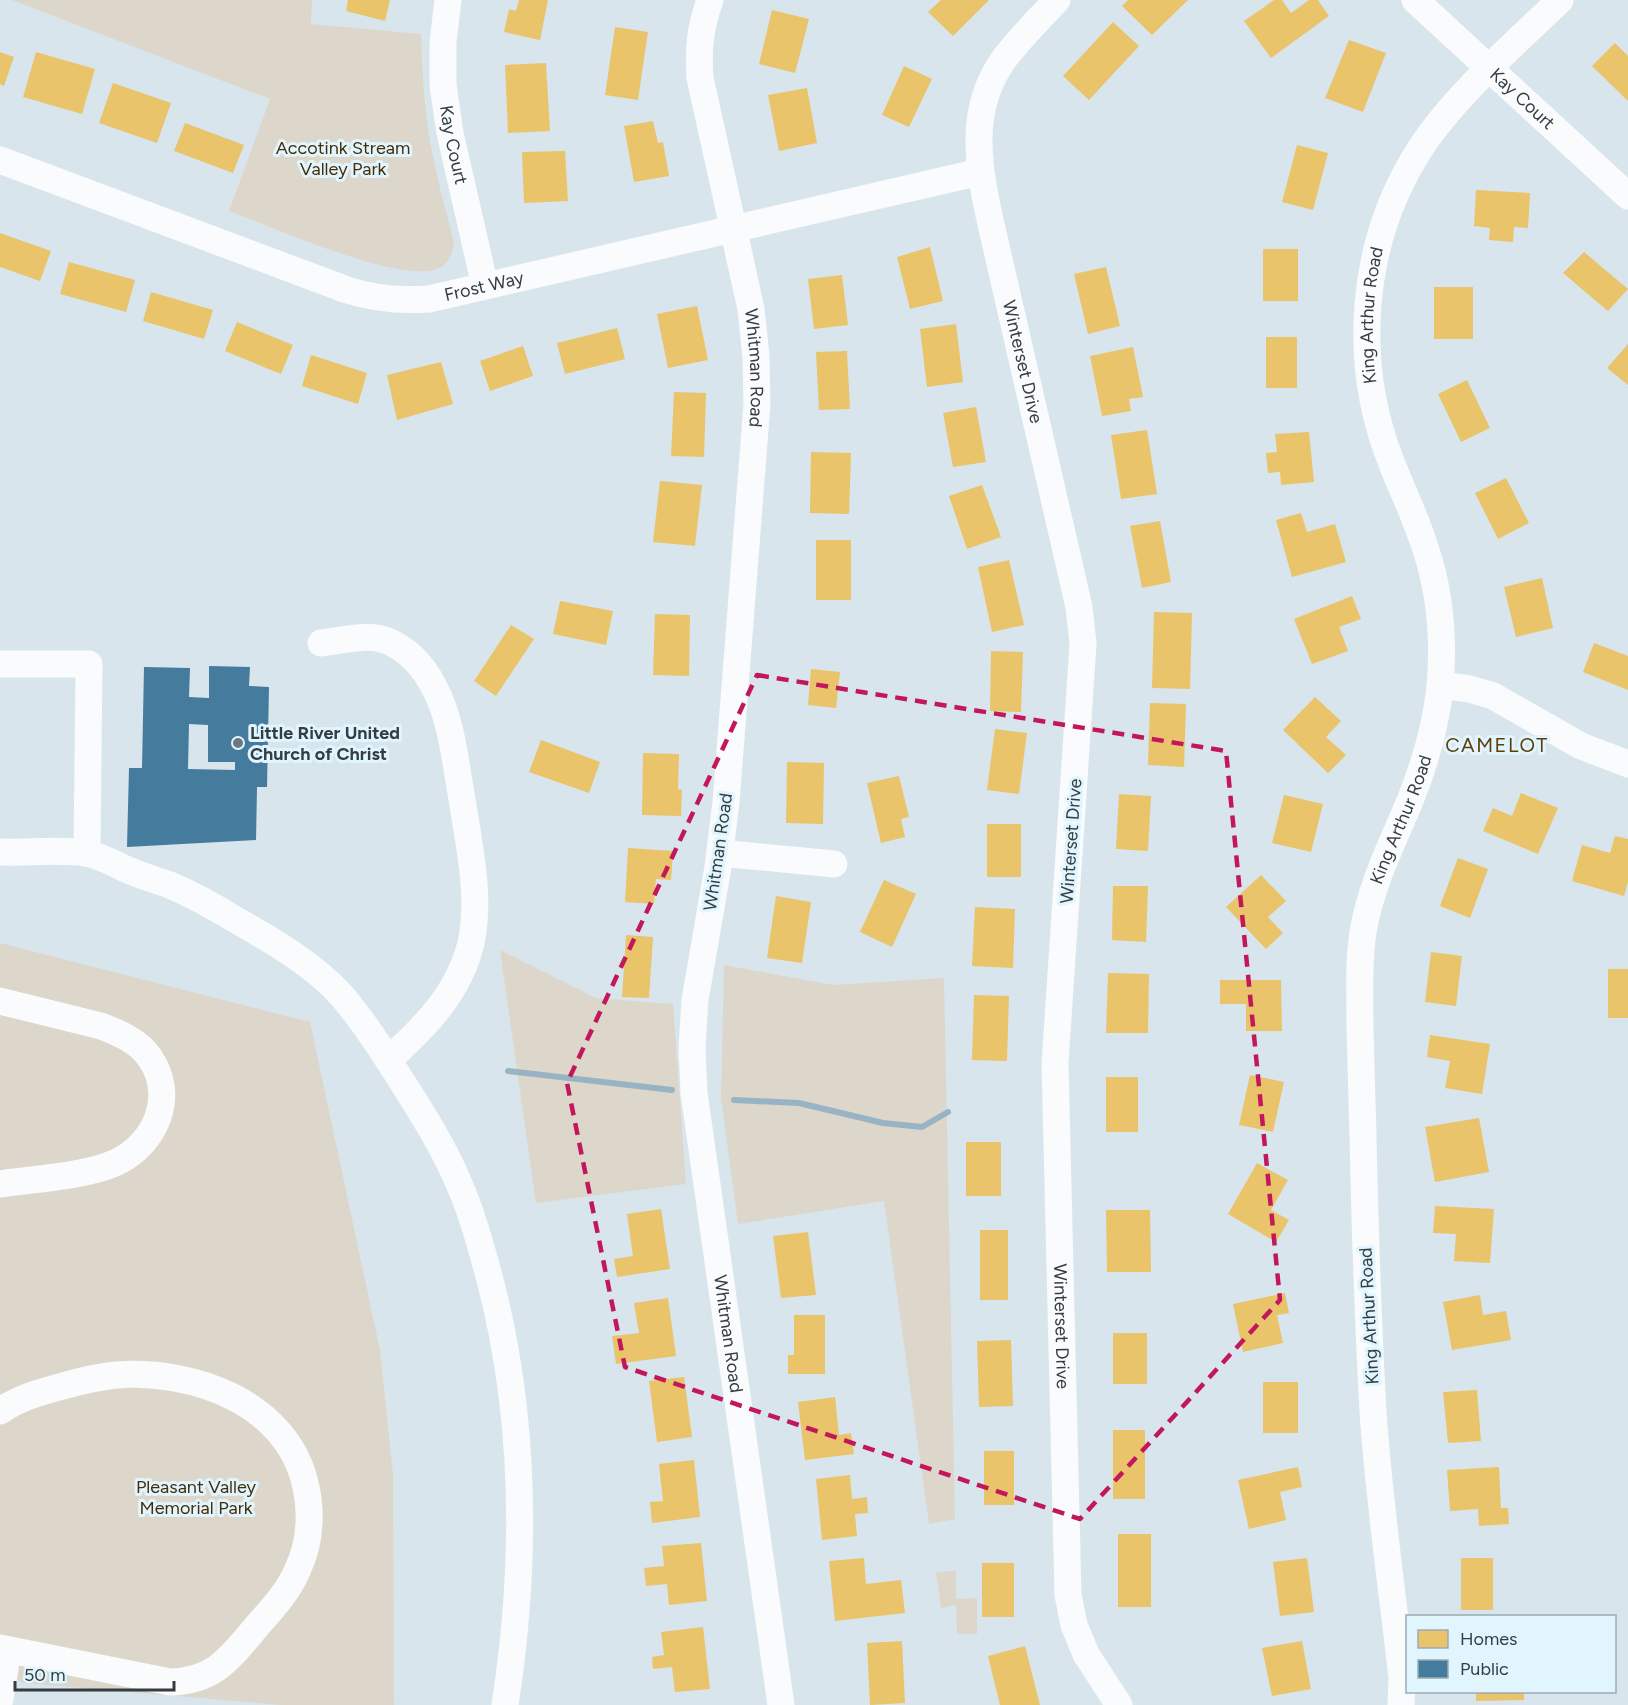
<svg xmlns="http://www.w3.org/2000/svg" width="1628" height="1705" font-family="Figtree,sans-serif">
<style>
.green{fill:#ddd7cb}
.homes{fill:#e9c46a}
.public{fill:#457b9d;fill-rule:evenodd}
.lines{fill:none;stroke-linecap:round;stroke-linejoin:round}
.stream{stroke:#98b4c4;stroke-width:6}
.minor{stroke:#f9fbfc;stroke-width:27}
.marked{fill:none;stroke:#c2185b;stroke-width:4.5;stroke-dasharray:12 8;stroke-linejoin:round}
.poi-dot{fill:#6d787e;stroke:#e1f5ff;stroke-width:2}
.labels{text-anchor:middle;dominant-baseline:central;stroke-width:6;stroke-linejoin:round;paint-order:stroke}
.street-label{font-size:18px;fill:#333d42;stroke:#e1f5ff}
.park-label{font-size:18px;fill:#462d07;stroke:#e1f5ff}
.poi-label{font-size:18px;font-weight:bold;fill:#333d42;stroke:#e1f5ff;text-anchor:start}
.neighbourhood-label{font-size:20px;letter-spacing:1.5px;fill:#603e07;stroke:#e1f5ff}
</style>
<rect width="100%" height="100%" fill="#d8e5ed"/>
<!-- green -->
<g class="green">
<path d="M 12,0 L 312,0 L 311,24 L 421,34 C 422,68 424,102 429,135 C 435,172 445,207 454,243 C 453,254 448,264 437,269 C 399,284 270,226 229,211 L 270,99 Z"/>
<path d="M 0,943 L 310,1022 L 380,1350 L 393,1475 L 394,1705 L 281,1705 L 23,1683 L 0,1669 Z"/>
<path d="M 500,950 L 596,998 L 673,1004 L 686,1184 L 536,1203 Z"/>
<path d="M 724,965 L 833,985 L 944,978 L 955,1519 L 929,1524 L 884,1201 L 738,1224 L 721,1099 Z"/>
<path d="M 956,1571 L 956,1599 L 977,1598 L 977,1634 L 957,1634 L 956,1605 L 941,1608 L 936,1572 Z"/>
</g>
<!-- homes -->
<g class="homes">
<path d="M 348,0 L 390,0 L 385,21 L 346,11 Z"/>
<path d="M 519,0 L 548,0 L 540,40 L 504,32 L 509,9 L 516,11 Z"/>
<path d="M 941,0 L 989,0 L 953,36 L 928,12 Z"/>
<path d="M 1128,0 L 1188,0 L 1152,35 L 1122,6 Z"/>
<path d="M 1274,0 L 1282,0 L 1291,13 L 1309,0 L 1318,0 L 1329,16 L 1271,58 L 1244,21 Z"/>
<path d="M 772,10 L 809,19 L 795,73 L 759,64 Z"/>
<path d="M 1113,22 L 1139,46 L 1089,100 L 1063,76 Z"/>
<path d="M 615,27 L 648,32 L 638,100 L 605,95 Z"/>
<path d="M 1349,40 L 1386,53 L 1363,112 L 1325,98 Z"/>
<path d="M 1615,43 L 1628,56 L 1628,101 L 1592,66 Z"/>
<path d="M 0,52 L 14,57 L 4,86 L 0,84 Z"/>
<path d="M 36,52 L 95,69 L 82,114 L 23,97 Z"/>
<path d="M 546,63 L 550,131 L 508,133 L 505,65 Z"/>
<path d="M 904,66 L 932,79 L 909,127 L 882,115 Z"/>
<path d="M 113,83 L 171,103 L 157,143 L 99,123 Z"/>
<path d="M 807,88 L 817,143 L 779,151 L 768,95 Z"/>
<path d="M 653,121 L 658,143 L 663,142 L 669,176 L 634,182 L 624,126 Z"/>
<path d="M 185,123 L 244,145 L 233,173 L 174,151 Z"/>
<path d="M 1297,145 L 1328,153 L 1313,210 L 1282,202 Z"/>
<path d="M 565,151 L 568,201 L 524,203 L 522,152 Z"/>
<path d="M 1476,190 L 1530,193 L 1528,228 L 1514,227 L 1513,242 L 1489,240 L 1490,228 L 1474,226 Z"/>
<path d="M 0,233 L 51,251 L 40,281 L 0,267 Z"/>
<path d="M 930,247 L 943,301 L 910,309 L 897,257 Z"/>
<rect x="1263" y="249" width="35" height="52"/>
<path d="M 1584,252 L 1628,289 L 1608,311 L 1563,273 Z"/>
<path d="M 69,262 L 135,280 L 126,312 L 60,294 Z"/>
<path d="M 1106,267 L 1120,326 L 1088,334 L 1074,274 Z"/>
<path d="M 842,275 L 848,325 L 814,329 L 808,279 Z"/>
<rect x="1434" y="287" width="39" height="52"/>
<path d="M 151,292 L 213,310 L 204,339 L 143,321 Z"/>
<path d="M 697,306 L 708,360 L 668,368 L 657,314 Z"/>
<path d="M 237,322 L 293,345 L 281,374 L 225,351 Z"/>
<path d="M 956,324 L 963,382 L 927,387 L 920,329 Z"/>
<path d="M 617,328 L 625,359 L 565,374 L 557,343 Z"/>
<rect x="1266" y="337" width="31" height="51"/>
<path d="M 1628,344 L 1628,385 L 1607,368 Z"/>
<path d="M 523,346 L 533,376 L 490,391 L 480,361 Z"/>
<path d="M 1133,347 L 1143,397 L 1129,399 L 1131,411 L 1102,416 L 1090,356 Z"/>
<path d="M 847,351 L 850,409 L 819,410 L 816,352 Z"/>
<path d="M 311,355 L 367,373 L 358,404 L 302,386 Z"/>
<path d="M 441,362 L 453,404 L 397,420 L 387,375 Z"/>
<path d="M 1467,380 L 1490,428 L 1461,442 L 1438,394 Z"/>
<path d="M 674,392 L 706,393 L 704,457 L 671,456 Z"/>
<path d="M 976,407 L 986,462 L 953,467 L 943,413 Z"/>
<path d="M 1147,430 L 1157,494 L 1121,499 L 1111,435 Z"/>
<path d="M 1309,432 L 1314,482 L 1281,485 L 1280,472 L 1268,473 L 1266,453 L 1277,452 L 1275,434 Z"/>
<path d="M 811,452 L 851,453 L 849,514 L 810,513 Z"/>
<path d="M 1506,478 L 1529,523 L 1498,539 L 1475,493 Z"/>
<path d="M 660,481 L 702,485 L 695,546 L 653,542 Z"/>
<path d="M 982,485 L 1001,537 L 967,549 L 949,496 Z"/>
<path d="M 1301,513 L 1307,532 L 1335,524 L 1346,562 L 1292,577 L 1276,520 Z"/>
<path d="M 1160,521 L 1171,582 L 1142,588 L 1130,526 Z"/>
<rect x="816" y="540" width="35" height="60"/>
<path d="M 1009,560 L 1024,625 L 992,632 L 978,567 Z"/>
<path d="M 1542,578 L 1553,628 L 1516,637 L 1504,587 Z"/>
<path d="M 1352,596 L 1361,619 L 1339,627 L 1348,651 L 1312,664 L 1294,619 Z"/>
<path d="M 560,601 L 613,611 L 606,645 L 553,634 Z"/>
<path d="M 1154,612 L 1192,613 L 1190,689 L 1152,688 Z"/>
<path d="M 655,614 L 690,615 L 689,676 L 653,675 Z"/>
<path d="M 511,625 L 534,639 L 496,696 L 474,681 Z"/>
<path d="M 1594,643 L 1628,656 L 1628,690 L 1583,672 Z"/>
<path d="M 991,651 L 1023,652 L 1021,712 L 990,711 Z"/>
<path d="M 811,669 L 840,672 L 836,708 L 808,705 Z"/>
<path d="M 1315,697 L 1341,721 L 1326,737 L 1346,755 L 1328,773 L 1283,730 Z"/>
<path d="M 1150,703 L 1186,704 L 1184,767 L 1148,765 Z"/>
<path d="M 995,729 L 1027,733 L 1019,794 L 987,790 Z"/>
<path d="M 541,740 L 600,762 L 589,793 L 529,772 Z"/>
<path d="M 643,753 L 679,754 L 678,789 L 682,790 L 681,816 L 642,815 Z"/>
<path d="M 787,762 L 824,763 L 823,824 L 786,823 Z"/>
<path d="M 899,776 L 909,817 L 901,819 L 905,837 L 881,843 L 867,783 Z"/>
<path d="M 1521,793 L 1558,808 L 1538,854 L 1483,831 L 1493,808 L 1512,816 Z"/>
<path d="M 1119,794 L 1151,796 L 1148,851 L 1116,849 Z"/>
<path d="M 1284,795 L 1323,804 L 1311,852 L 1272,843 Z"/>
<rect x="987" y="824" width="34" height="53"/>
<path d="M 1615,836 L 1628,839 L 1628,882 L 1624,896 L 1572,881 L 1582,845 L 1610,853 Z"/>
<path d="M 628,848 L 673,851 L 671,880 L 656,879 L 654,904 L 625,902 Z"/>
<path d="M 1458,858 L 1488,869 L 1470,918 L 1440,906 Z"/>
<path d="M 1261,875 L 1286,901 L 1268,917 L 1283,933 L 1266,949 L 1226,907 Z"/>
<path d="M 884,880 L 916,894 L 892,947 L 860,932 Z"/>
<path d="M 1113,886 L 1148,886 L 1146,942 L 1112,940 Z"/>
<path d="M 776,896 L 811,902 L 802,963 L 767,958 Z"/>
<path d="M 975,907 L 1015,909 L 1013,968 L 972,966 Z"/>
<path d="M 626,935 L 653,937 L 649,998 L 622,997 Z"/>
<path d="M 1431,952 L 1462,956 L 1456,1006 L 1425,1002 Z"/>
<rect x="1608" y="969" width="20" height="49"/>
<path d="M 1108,973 L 1149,974 L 1148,1033 L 1106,1033 Z"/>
<path d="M 1220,980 L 1281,980 L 1282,1031 L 1246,1031 L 1246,1004 L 1220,1004 Z"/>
<path d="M 974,995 L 1009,996 L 1007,1061 L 972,1060 Z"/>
<path d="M 1430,1035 L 1490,1044 L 1482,1094 L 1445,1088 L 1450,1061 L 1427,1057 Z"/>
<path d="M 1250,1075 L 1284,1082 L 1273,1132 L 1239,1125 Z"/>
<rect x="1106" y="1077" width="32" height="55"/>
<path d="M 1479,1118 L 1489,1172 L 1435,1182 L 1425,1127 Z"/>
<rect x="966" y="1142" width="35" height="54"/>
<path d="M 1257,1163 L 1288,1180 L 1271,1210 L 1289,1220 L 1276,1242 L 1228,1214 Z"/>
<path d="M 1435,1206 L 1494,1209 L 1490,1263 L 1454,1261 L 1456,1234 L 1433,1233 Z"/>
<path d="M 661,1209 L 670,1269 L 617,1277 L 614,1259 L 633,1256 L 627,1214 Z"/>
<path d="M 1106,1210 L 1150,1210 L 1151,1272 L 1107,1272 Z"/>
<rect x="980" y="1230" width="28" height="70"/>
<path d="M 808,1232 L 816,1295 L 781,1298 L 773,1236 Z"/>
<path d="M 1285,1293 L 1289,1313 L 1277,1315 L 1283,1343 L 1243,1352 L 1233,1304 Z"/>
<path d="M 1480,1295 L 1483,1315 L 1506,1311 L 1511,1340 L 1452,1350 L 1443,1302 Z"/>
<path d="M 668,1298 L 676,1356 L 616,1364 L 612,1336 L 639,1333 L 634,1303 Z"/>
<path d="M 794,1315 L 825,1315 L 825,1374 L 788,1374 L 788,1355 L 794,1355 Z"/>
<rect x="1113" y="1333" width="34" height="51"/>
<path d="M 1011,1340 L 1013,1406 L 979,1407 L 977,1341 Z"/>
<path d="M 684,1377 L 692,1437 L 657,1442 L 649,1381 Z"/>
<rect x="1263" y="1382" width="35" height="51"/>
<path d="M 1477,1390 L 1481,1441 L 1448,1443 L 1443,1392 Z"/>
<path d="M 835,1397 L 839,1435 L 851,1433 L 854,1454 L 805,1460 L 798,1402 Z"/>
<rect x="1113" y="1430" width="32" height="69"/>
<rect x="984" y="1451" width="30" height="54"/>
<path d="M 694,1460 L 700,1517 L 652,1523 L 650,1502 L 663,1501 L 659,1464 Z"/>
<path d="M 1298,1467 L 1302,1487 L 1280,1492 L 1286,1520 L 1249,1529 L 1238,1480 Z"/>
<path d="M 1499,1467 L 1501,1508 L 1508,1508 L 1509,1524 L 1479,1526 L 1478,1509 L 1450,1511 L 1447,1470 Z"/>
<path d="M 850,1475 L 852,1499 L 867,1497 L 868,1513 L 855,1514 L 857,1536 L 822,1540 L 816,1479 Z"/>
<rect x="1118" y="1534" width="33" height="73"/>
<path d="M 701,1543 L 707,1601 L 669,1605 L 667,1584 L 646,1586 L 644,1568 L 664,1566 L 662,1546 Z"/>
<path d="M 864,1558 L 866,1584 L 901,1580 L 905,1613 L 835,1621 L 829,1561 Z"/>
<path d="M 1307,1558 L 1314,1612 L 1280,1616 L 1273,1562 Z"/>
<rect x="1461" y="1558" width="32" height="52"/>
<rect x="982" y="1563" width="32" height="54"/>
<path d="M 703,1627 L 710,1689 L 675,1692 L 672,1667 L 653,1669 L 652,1657 L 664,1655 L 661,1632 Z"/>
<path d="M 902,1641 L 905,1703 L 870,1705 L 867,1643 Z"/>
<path d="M 1302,1641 L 1311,1689 L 1272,1696 L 1262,1648 Z"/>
<path d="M 1025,1646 L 1040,1705 L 1000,1705 L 988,1656 Z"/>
<path d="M 1476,1692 L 1524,1692 L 1524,1700 L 1476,1701 Z"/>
</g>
<!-- public -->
<path class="public" d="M 209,666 L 250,667 L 249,686 L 269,687 L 267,787 L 257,787 L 256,840 L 127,847 L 129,768 L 142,768 L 144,667 L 190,668 L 189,697 L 209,698 ZM 189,724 L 208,725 L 208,762 L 235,762 L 235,770 L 188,769 Z"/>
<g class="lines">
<!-- stream -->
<g class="stream">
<path d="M 508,1071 L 672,1090"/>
<path d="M 734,1100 L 799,1103 L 883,1123 L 922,1127 L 948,1112"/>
</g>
<!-- minor -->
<g class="minor">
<path id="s1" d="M 448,0 L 443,42 L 443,85 L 450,133 L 485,286"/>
<path id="s2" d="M 710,0 C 700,28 698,49 700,78 L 751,309 L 756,357 L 757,404 L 726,802 L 718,867 L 695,1000 L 692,1047 L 694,1093 L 781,1705"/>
<path id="s3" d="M 1057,0 C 1039,19 1020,38 1004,59 C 968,109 978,164 990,220 L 1079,607 L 1083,644 L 1055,1063 L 1068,1595 L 1074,1625 L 1086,1654 L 1119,1705"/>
<path id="s4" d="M 1415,0 L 1628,196"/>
<path id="s5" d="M 0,160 L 347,290 C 375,299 400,301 429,299 L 980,172"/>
<path d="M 321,643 C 344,640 371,632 392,643 C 410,652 424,668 433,685 C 452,719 455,761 462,799 C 469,846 481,896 471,943 C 459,993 425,1027 388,1060"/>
<path d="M 0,664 L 89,664 L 87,853"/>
<path d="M 1440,685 L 1470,689 L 1493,696 L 1581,746 L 1628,764"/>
<path d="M 0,852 C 26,853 60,849 85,853 C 99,855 115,864 128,870 C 142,876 156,880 170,885 C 193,895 215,907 236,920 C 273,941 313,964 342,996 C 364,1022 383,1051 401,1080 C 421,1112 442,1144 457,1179 C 471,1210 480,1243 489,1276 C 526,1416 527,1562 505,1705"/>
<path d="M 720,853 L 834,864"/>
<path d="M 0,1001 L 101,1026 C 119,1033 140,1042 150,1058 C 176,1096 156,1143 117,1162 C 88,1176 33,1179 0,1184"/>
<path d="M 0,1411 C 19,1398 40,1392 63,1386 C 80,1381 98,1377 116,1375 C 194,1369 288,1403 306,1487 C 312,1516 310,1544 297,1571 C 288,1592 272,1609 257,1626 C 230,1658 215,1681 170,1682 L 0,1648"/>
<path d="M 0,1699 L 8,1650"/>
<path id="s6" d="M 1401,1705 L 1402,1678 C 1392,1589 1379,1501 1373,1412 C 1368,1321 1365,1229 1363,1137 C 1362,1101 1361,1066 1360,1030 C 1360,997 1358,965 1363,932 C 1370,890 1387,854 1404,815 C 1422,774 1435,732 1440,687 C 1444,641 1440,591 1425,547 C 1416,518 1403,492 1392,464 C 1351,362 1360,242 1420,149 C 1454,96 1515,44 1560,0"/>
</g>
</g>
<!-- marked area -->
<path class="marked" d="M 757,675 L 1226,751 L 1280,1300 L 1080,1519 L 625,1367 L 567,1083 Z"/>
<!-- markers -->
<circle class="poi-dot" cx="238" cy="743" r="6"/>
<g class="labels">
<!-- street labels -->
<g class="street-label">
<text stroke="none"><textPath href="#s4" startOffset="146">Kay Court</textPath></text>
<text stroke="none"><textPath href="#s1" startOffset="146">Kay Court</textPath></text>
<text stroke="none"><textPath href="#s5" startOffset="510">Frost Way</textPath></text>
<text stroke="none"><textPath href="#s6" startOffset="1416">King Arthur Road</textPath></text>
<text stroke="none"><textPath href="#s3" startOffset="392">Winterset Drive</textPath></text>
<text stroke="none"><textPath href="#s2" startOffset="375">Whitman Road</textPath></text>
<text stroke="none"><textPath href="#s6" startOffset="894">King Arthur Road</textPath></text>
<text transform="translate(1071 841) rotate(-86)">Winterset Drive</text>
<text transform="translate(718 852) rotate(-82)">Whitman Road</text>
<text transform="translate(1369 1316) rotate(-93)">King Arthur Road</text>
<text stroke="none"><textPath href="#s3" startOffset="1364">Winterset Drive</textPath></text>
<text stroke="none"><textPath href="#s2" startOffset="1347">Whitman Road</textPath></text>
</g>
<!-- park labels -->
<g class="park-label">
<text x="343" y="148">Accotink Stream<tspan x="343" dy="21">Valley Park</tspan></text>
<text x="196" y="1487">Pleasant Valley<tspan x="196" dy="21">Memorial Park</tspan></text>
</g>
<!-- poi labels -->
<g class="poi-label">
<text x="250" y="733">Little River United<tspan x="250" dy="21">Church of Christ</tspan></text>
</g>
<!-- neighbourhood labels -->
<g class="neighbourhood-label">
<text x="1497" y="745">CAMELOT</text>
</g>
</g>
<!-- legend -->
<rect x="1406" y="1615" width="210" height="78" fill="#e1f5ff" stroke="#9babb3" stroke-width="1.5"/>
<rect x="1418" y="1630" width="30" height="18" fill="#e9c46a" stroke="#9babb3" stroke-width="1.5"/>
<text x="1460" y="1645" font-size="18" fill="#333d42">Homes</text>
<rect x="1418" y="1660" width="30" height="18" fill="#457b9d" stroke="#9babb3" stroke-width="1.5"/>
<text x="1460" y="1675" font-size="18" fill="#333d42">Public</text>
<!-- scale -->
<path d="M15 1681v9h159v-9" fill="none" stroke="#333d42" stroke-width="3"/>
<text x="24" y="1681" font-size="18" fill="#333d42" stroke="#e1f5ff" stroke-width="4.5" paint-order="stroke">50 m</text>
</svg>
